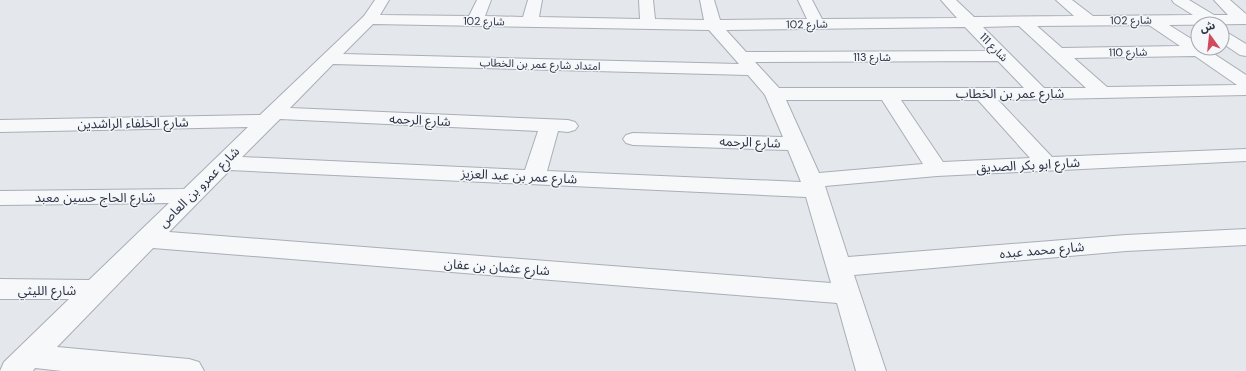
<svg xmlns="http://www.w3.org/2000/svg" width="1246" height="371" font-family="'DM Sans','Noto Sans Arabic',sans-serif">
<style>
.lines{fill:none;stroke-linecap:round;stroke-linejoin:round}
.street-casing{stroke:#a9aeb7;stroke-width:2}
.street{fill:#f7f8fa;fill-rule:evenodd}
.labels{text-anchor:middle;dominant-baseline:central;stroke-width:3;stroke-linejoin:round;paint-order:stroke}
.far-street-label{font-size:11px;fill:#2b3445;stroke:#f4f6f9}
.street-label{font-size:13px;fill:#2b3445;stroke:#f4f6f9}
</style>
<rect width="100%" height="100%" fill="#e4e7ec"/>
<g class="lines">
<!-- street casing -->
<g class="street-casing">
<g id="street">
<path d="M 375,0 L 389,0 L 380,15 L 469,16 L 477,0 L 491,0 L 485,16 L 523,17 L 528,0 L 542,0 L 539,17 L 640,19 L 639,0 L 653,0 L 655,19 L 704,20 L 700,0 L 714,0 L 720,20 L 807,19 L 798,0 L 812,0 L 822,19 L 957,18 L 941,0 L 956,0 L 974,17 L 1074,16 L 1056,0 L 1072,0 L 1093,16 L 1193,15 L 1174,3 L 1172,0 L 1189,0 L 1214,15 L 1228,15 L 1214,0 L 1230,0 L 1246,14 L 1246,24 L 1169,25 L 1198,43 L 1198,48 L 1205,48 L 1246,75 L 1246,95 L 998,100 L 1052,157 L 1246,149 L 1246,161 L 937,176 L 825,186 L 848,257 L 1126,235 L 1246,229 L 1246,245 L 1126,251 L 854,275 L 886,371 L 856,371 L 837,303 L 153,248 L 57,347 L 189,359 L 199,362 L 204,371 L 62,371 L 35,368 L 33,371 L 0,371 L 4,362 L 69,299 L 0,299 L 0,279 L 89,280 L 169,203 L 0,205 L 0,191 L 184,189 L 248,127 L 0,132 L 0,120 L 260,115 L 364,16 ZM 373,24 L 709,30 L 739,64 L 343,54 ZM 1149,25 L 1180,46 L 1062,48 L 1037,26 ZM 1019,26 L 1086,88 L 1044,88 L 983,27 ZM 965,27 L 988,51 L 746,52 L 726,30 ZM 1195,56 L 1237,85 L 1107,87 L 1074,58 ZM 998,61 L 1024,88 L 779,88 L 755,62 ZM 333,64 L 748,75 L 765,95 L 783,137 L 633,133 L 626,135 L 623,139 L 626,143 L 633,145 L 788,150 L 801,182 L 547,171 L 558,131 L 568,132 L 575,130 L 578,126 L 575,122 L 568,120 L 290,108 ZM 786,100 L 882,100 L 923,164 L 819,173 ZM 901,100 L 978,100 L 1030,158 L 943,162 ZM 280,119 L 538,131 L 525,170 L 242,157 ZM 230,170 L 806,197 L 831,283 L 169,232 Z"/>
<path d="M 1222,31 L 1228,33 L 1246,44 L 1246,56 L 1240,55 L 1222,43 Z"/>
</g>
</g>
<!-- street -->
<use href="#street" class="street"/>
</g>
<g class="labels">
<!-- far-street labels -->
<g class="far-street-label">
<text transform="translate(1131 20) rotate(-1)">شارع 102</text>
<text transform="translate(484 21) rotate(1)">شارع 102</text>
<text transform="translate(807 24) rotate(-1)">شارع 102</text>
<text transform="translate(994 47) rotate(46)">شارع 111</text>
<text transform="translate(1128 52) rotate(-1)">شارع 110</text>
<text x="872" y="57">شارع 113</text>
<text transform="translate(540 64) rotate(2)">امتداد شارع عمر بن الخطاب</text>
</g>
<!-- street labels -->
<g class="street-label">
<text x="1010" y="93">شارع عمر بن الخطاب</text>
<text transform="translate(420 120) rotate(3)">شارع الرحمه</text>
<text transform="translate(133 123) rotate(-1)">شارع الخلفاء الراشدين</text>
<text transform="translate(750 142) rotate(2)">شارع الرحمه</text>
<text transform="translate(1028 165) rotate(-3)">شارع ابو بكر الصديق</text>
<text transform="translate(519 176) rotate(3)">شارع عمر بن عبد العزيز</text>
<text transform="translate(199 187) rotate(-45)">شارع عمرو بن العاص</text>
<text x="95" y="197">شارع الحاج حسين معبد</text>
<text transform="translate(1042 250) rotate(-5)">شارع محمد عبده</text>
<text transform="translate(497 267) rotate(4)">شارع عثمان بن عفان</text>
<text x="47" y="290">شارع الليثي</text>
</g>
</g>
<!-- north arrow -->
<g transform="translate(1210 36) rotate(345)"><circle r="19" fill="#f4f6f9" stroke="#a4a8b1"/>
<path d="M0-3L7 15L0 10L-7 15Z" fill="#d1495b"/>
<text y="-6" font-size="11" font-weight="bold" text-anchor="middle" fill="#2b3445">ش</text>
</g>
</svg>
